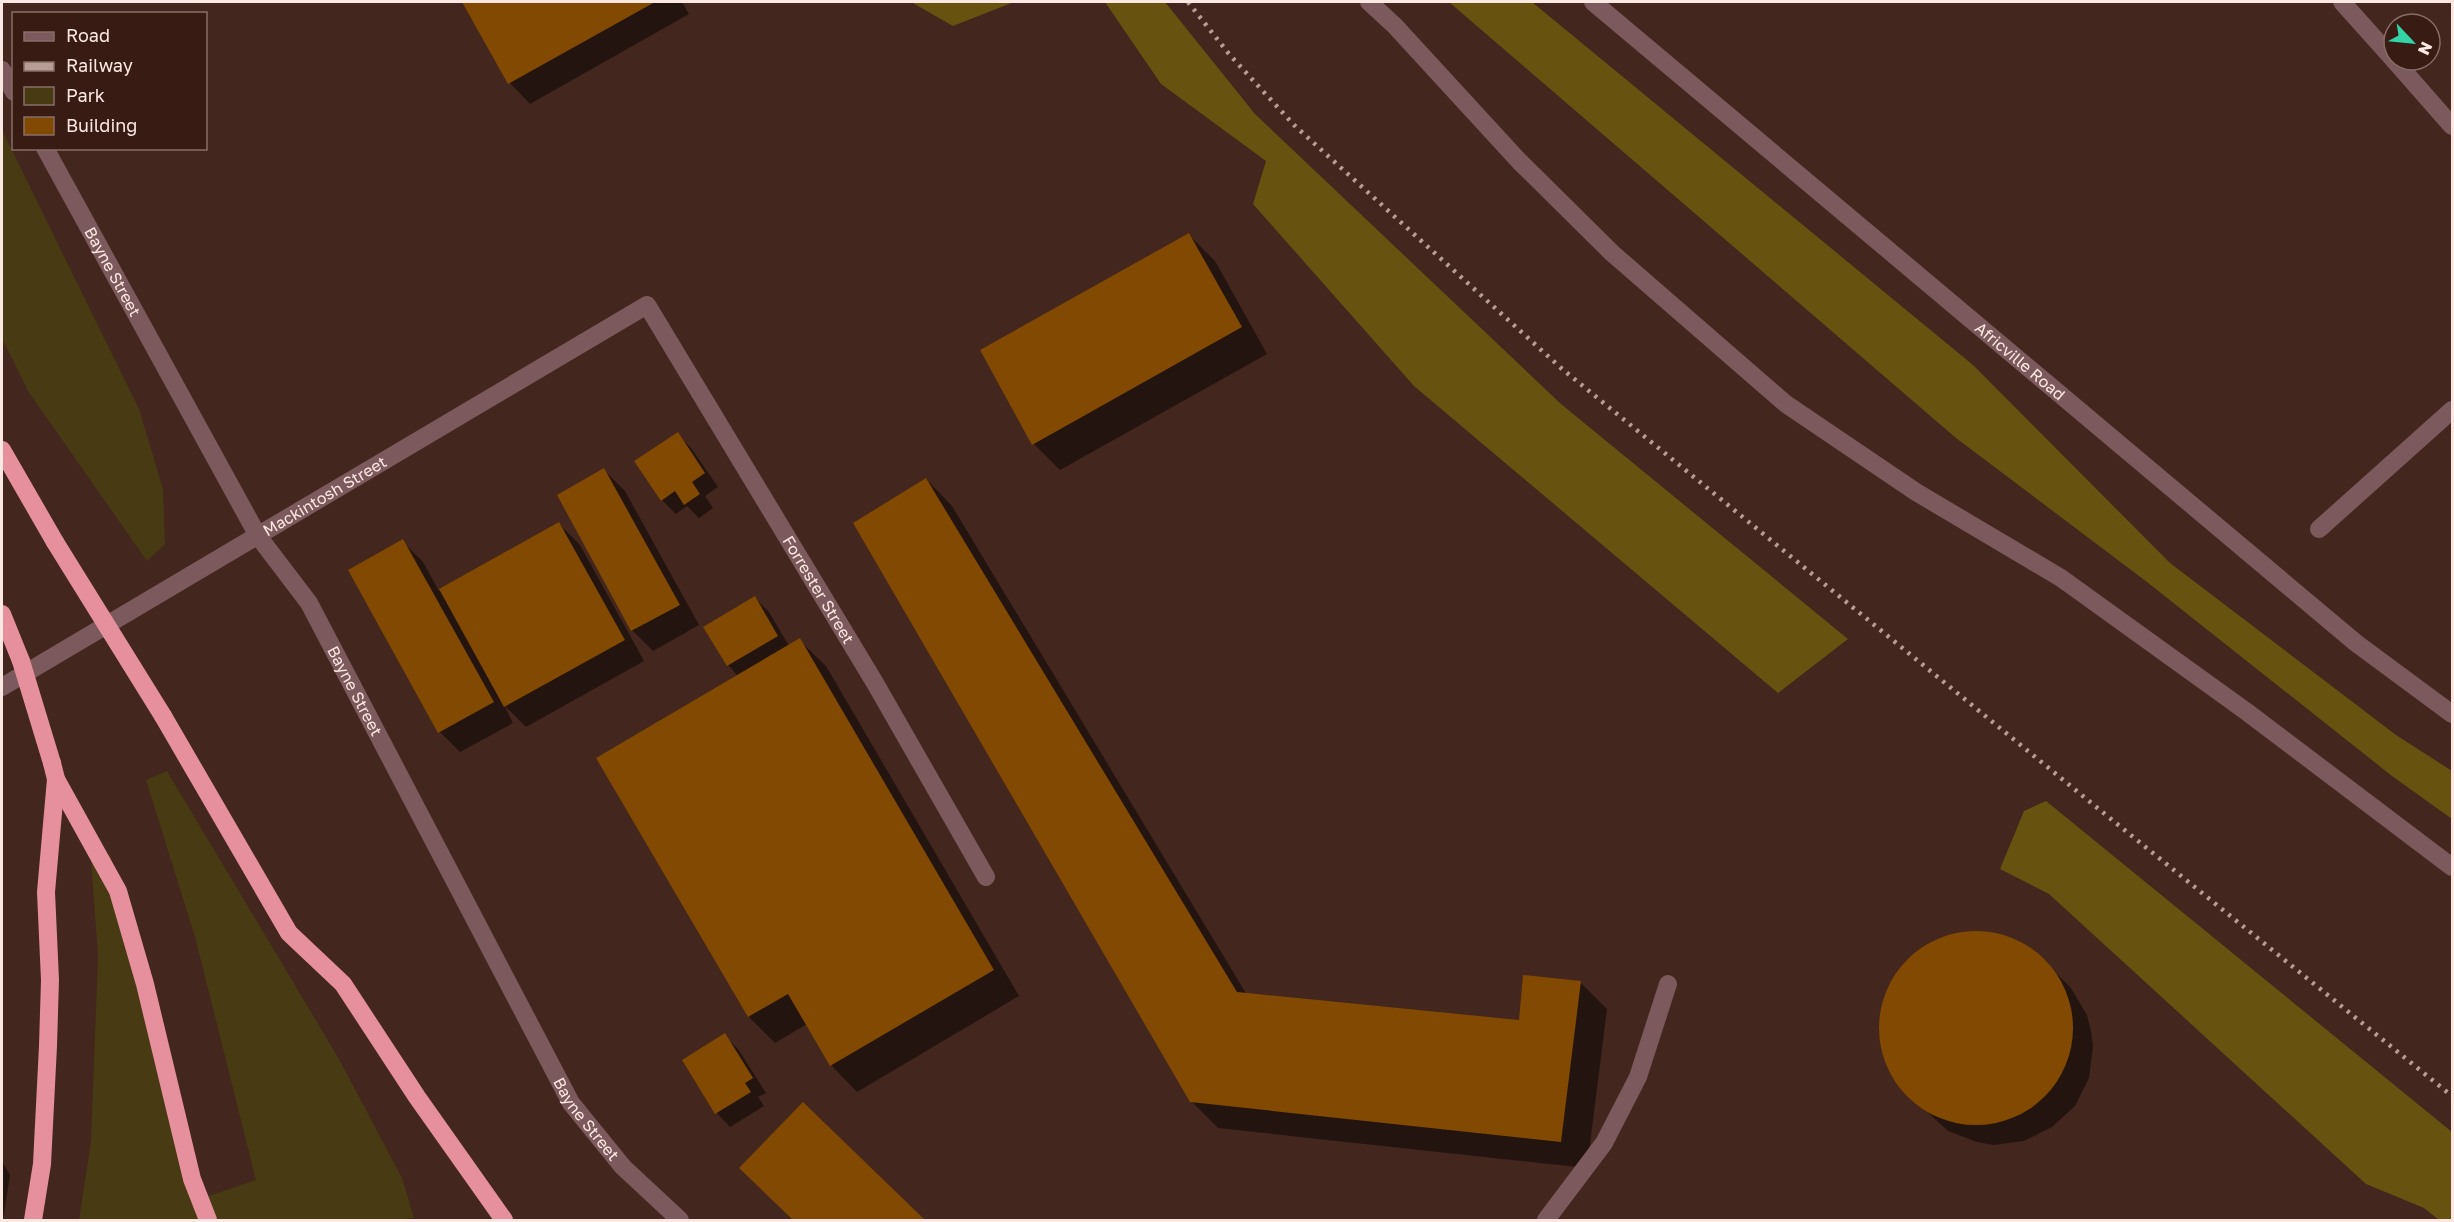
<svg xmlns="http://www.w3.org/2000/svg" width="2454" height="1222" font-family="'Golos Text',sans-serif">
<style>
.green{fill:#483a12}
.forest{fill:#675210}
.shadow{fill:#0007}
.building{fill:#814901}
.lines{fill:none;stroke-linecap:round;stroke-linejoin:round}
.minor{stroke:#7c595d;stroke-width:18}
.highway{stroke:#e6909d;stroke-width:18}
.rail{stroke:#b69e97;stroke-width:4.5;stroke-dasharray:3 6;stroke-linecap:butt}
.highway-bridge{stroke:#e6909d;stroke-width:18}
.labels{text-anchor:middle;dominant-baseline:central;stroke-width:5;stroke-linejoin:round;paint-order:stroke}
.street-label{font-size:16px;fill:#fce8e2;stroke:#381c14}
</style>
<rect width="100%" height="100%" fill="#43261d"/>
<!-- green -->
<g class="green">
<path d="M 2,130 L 139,409 L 163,489 L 165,544 L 147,561 L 28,391 L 2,338 Z"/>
<path d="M 167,771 L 339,1059 L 402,1178 L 414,1218 L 393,1220 L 79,1220 L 91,1141 L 98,956 L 91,860 L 110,854 L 144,986 L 191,1202 L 256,1180 L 195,937 L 146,780 Z"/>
</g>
<!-- forest -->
<g class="forest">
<path d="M 911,2 L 1014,2 L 953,26 Z"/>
<path d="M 1105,2 L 1165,2 L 1255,114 L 1561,404 L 1848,639 L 1778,693 L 1414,386 L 1253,204 L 1266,161 L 1161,84 Z"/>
<path d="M 1449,2 L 1532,2 L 1973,365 L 2170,563 L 2396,735 L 2452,771 L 2452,819 L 2392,776 L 2147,582 L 1956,438 Z"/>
<path d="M 2046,801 L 2452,1132 L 2452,1220 L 2439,1220 L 2424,1208 L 2366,1184 L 2049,894 L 2000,869 L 2024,811 Z"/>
</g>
<!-- shadow -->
<g class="shadow">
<path d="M 464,2 L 682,2 L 689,14 L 530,104 L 510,83 Z"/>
<path d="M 1189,235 L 1215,261 L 1267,354 L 1060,470 L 1034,444 Z"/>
<path d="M 677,434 L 691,448 L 718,487 L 705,496 L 713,508 L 699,518 L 687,506 L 676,514 L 662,500 Z"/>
<path d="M 604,470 L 625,491 L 699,625 L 653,651 L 632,630 Z"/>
<path d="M 926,479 L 952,506 L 1247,995 L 1520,1022 L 1581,983 L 1607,1009 L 1587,1168 L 1218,1128 L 1191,1101 Z"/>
<path d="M 559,524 L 580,545 L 644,661 L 526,727 L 504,705 L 513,723 L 460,752 L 440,732 L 402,541 L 423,562 L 439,591 Z"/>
<path d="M 755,598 L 769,612 L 789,646 L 799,640 L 826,666 L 1019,996 L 857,1092 L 831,1065 L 807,1024 L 775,1043 L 749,1017 L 738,676 L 728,665 Z"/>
<path d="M 1982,932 L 2013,939 L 2026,947 L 2050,967 L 2071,988 L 2087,1015 L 2091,1031 L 2093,1046 L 2089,1078 L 2075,1106 L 2052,1127 L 2024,1141 L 1993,1145 L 1977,1142 L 1948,1131 L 1914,1100 L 1894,1076 L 1883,1046 L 1881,1031 L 1885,999 L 1900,971 L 1922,950 L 1950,936 Z"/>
<path d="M 724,1035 L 738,1049 L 766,1093 L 758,1097 L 764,1106 L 730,1127 L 717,1113 Z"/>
<path d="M 803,1104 L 923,1220 L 795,1220 L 742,1168 Z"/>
<path d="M 2,1161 L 10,1175 L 3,1220 L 2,1220 Z"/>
</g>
<!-- building -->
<g class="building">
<path d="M 462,2 L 655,2 L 508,84 Z"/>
<path d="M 1189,233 L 1242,327 L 1032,445 L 980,350 Z"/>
<path d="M 678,432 L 705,473 L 692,482 L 700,494 L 684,505 L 675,491 L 661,501 L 634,461 Z"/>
<path d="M 604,468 L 680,605 L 631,631 L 557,495 Z"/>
<path d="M 926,478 L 1237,992 L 1519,1020 L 1523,975 L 1581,981 L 1561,1142 L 1190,1102 L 853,523 Z"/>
<path d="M 559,522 L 625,640 L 504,707 L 439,589 Z"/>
<path d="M 403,539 L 494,702 L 438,733 L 348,570 Z"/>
<path d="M 755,596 L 778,636 L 727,666 L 703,627 Z"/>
<path d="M 800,638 L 994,970 L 830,1066 L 788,994 L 748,1017 L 596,758 Z"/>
<circle cx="1976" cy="1028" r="97"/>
<path d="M 725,1033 L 753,1078 L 745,1083 L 751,1092 L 715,1114 L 682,1060 Z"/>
<path d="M 803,1102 L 925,1220 L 793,1220 L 739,1168 Z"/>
</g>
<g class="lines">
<!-- minor -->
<g class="minor">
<path d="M 1369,2 L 1395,26 L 1519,161 L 1612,253 L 1786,404 L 1916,492 L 2061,578 L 2247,712 L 2452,867"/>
<path id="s1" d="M 1593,2 L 2356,643 L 2452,714"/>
<path d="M 2342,2 L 2394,60"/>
<path d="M 2394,60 L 2452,126"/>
<path d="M 2,70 L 14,92"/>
<path id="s2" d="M 45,148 L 258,536 L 309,603 L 571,1103 L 623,1167 L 680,1220"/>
<path d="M 2319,529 L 2452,410"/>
<path id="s3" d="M 2,687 L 647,305 L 875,683 L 986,877"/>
<path d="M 1546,1220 L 1604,1143 L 1638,1077 L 1668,984"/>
</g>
<!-- highway -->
<g class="highway">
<path d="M 2,450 L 55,542"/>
<path d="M 2,614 L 21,661"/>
<path d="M 163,716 L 289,933 L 343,984 L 417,1097 L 504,1220"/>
<path d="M 52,763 L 56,779 L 118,891 L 145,984 L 192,1179 L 208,1220"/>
<path d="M 33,1220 L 42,1164 L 48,1046 L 50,980 L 46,892 L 56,779"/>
</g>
<!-- rail -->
<path class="rail" d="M 1188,2 L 1229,54 L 1294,125 L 1561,368 L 2095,806 L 2452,1096"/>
<!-- highway-bridge -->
<g class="highway-bridge">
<path d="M 55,542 L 163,716"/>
<path d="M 21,661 L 52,763"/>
</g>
</g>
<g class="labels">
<!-- street labels -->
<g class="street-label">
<text stroke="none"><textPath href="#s2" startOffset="141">Bayne Street</textPath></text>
<text stroke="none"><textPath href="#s1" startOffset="558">Africville Road</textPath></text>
<text stroke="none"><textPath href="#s3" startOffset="375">Mackintosh Street</textPath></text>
<text stroke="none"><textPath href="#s3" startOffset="1082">Forrester Street</textPath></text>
<text stroke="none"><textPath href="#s2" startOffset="626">Bayne Street</textPath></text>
<text stroke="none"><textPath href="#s2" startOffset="1113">Bayne Street</textPath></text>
</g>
</g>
<!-- border -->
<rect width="2454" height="1222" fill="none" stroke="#fce8e2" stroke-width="6"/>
<!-- legend -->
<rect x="12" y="12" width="195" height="138" fill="#381c14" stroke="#866e66" stroke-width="1.5"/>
<rect x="24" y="32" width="30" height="9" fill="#7c595d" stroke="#866e66" stroke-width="1.5"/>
<text x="66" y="42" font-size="18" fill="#fce8e2">Road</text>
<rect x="24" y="62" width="30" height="9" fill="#b69e97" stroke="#866e66" stroke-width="1.5"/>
<text x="66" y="72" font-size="18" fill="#fce8e2">Railway</text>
<rect x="24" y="87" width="30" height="18" fill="#483a12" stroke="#866e66" stroke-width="1.5"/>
<text x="66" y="102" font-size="18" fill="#fce8e2">Park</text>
<rect x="24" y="117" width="30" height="18" fill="#814901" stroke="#866e66" stroke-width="1.5"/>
<text x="66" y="132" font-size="18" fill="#fce8e2">Building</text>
<!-- north arrow -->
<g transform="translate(2412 42) rotate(116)"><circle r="28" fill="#381c14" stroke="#866e66" stroke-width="1.5"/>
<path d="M0-4.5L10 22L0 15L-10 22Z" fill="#33d4a8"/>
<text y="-9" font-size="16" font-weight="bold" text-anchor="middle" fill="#fce8e2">N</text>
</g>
</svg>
